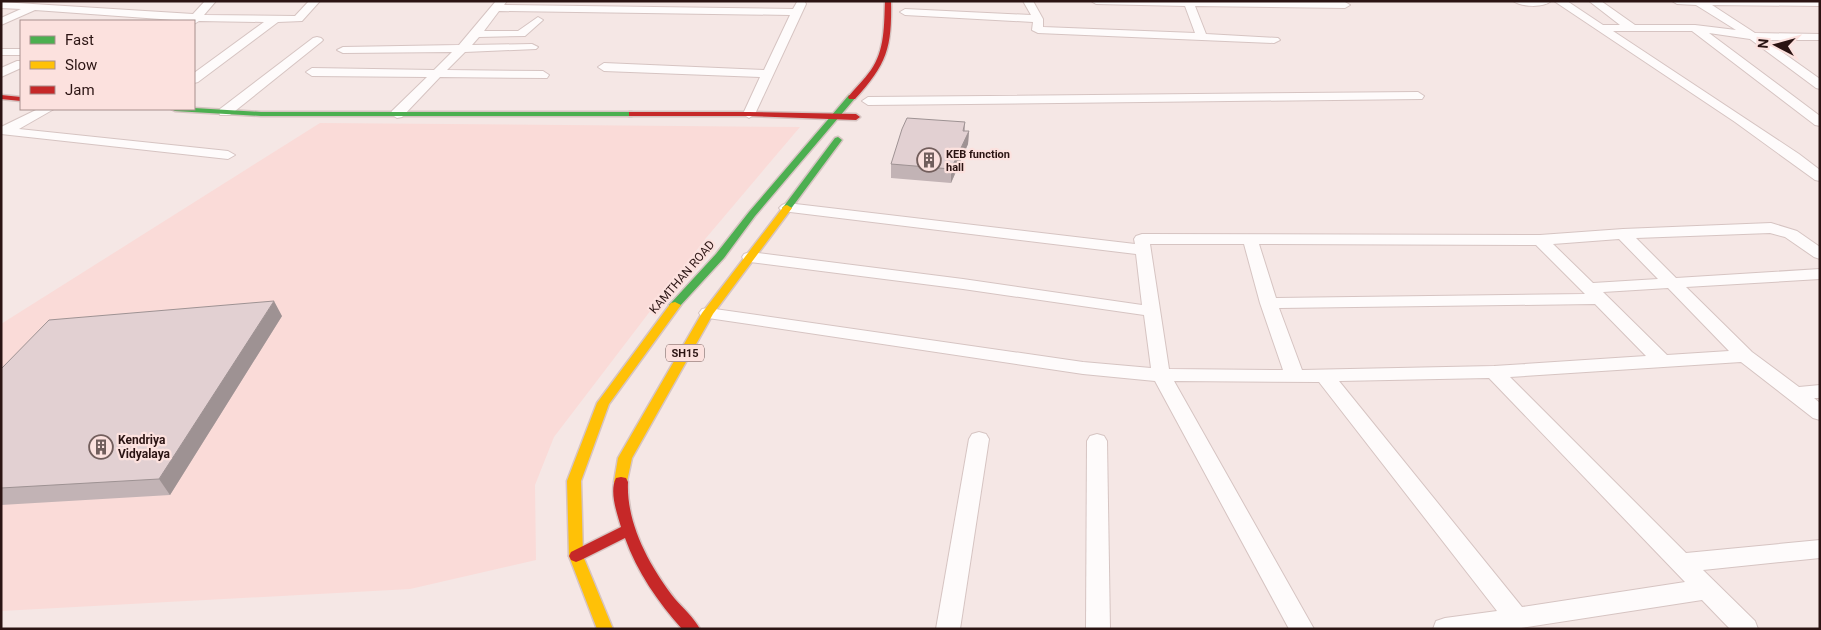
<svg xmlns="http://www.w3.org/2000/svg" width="1821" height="630" font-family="Roboto,sans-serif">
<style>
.built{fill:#fadbd8}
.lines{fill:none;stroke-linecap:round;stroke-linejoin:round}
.street-casing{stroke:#d6c4c2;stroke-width:2}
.fast-casing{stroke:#d6c4c2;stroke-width:3}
.slow-casing{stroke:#d6c4c2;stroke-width:3}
.jam-casing{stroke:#d6c4c2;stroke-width:3}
.street{fill:#fefbfb;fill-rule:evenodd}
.fast{fill:#4caf50;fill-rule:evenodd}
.slow{fill:#ffc107;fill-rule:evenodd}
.jam{fill:#c62828;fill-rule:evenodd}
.wall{fill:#c2b3b5}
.shaded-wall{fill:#9e9293}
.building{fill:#e2d0d2;stroke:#9e9293}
.labels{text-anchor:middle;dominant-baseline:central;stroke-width:4.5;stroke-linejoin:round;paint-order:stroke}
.far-poi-label{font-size:11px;font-weight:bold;fill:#2b1413;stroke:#fce1de;text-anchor:start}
.shield{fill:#fce1de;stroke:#6a5250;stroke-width:1}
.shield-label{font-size:11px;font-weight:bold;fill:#2b1413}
.street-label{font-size:12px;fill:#2b1413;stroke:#fce1de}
.poi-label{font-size:12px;font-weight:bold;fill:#2b1413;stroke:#fce1de;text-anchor:start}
</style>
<rect width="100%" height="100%" fill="#f5e7e5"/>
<!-- built -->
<path class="built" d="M 320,123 L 800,127 L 706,238 L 554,437 L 535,485 L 536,560 L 410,589 L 1,611 L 1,324 Z"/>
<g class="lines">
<!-- street casing -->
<g class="street-casing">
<g id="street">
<path d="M 205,1 L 216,1 L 204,15 L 295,16 L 309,1 L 320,1 L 302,21 L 278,22 L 198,82 L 194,83 L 194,73 L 264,22 L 199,21 L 194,24 L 194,21 L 188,21 L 35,10 L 1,25 L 1,18 L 21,9 L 1,8 L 1,2 L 193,14 Z"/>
<path d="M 496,1 L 507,1 L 504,5 L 793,9 L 797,2 L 805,2 L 806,4 L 755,114 L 749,118 L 743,114 L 760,77 L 604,71 L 598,67 L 604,63 L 764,70 L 790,15 L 499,11 L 484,31 L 518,31 L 538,17 L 543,20 L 525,36 L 479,37 L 472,45 L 532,44 L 538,47 L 536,49 L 465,52 L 447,70 L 543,71 L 549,75 L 547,78 L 440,77 L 402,117 L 397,118 L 391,114 L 392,111 L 427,77 L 312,76 L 306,72 L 312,68 L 434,70 L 452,52 L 343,53 L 337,50 L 343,47 L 459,45 Z"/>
<path d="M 1023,1 L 1033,1 L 1043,19 L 1043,27 L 1195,33 L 1185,6 L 1096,4 L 1091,1 L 1345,2 L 1350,5 L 1345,8 L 1195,6 L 1206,34 L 1278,38 L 1280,40 L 1274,43 L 1038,33 L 1032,30 L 1033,22 L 905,15 L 900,12 L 905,9 L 1031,15 Z"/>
<path d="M 1513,1 L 1551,1 C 1543,8 1522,7 1513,1 Z"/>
<path d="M 1554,1 L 1567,1 L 1603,25 L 1620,25 L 1589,1 L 1601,1 L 1635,25 L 1695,25 L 1736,30 L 1696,5 L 1677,4 L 1672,1 L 1820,1 L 1820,6 L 1712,5 L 1755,33 L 1820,34 L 1820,40 L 1765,40 L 1820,79 L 1820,89 L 1816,88 L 1750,39 L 1709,33 L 1820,116 L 1820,126 L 1815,125 L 1692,31 L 1613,31 L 1799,154 L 1820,170 L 1820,181 L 1815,180 L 1735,122 Z"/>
<path d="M 317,37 L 321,38 L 323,40 L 321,42 L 230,115 L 220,115 L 219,112 L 220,109 L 313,38 Z"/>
<rect x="1" y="49" width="20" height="6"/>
<path d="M 17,61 L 21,61 L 21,68 L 1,77 L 1,68 Z"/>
<path d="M 1418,92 L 1424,96 L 1422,99 L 868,105 L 862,101 L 868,97 Z"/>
<path d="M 38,109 L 54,109 L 19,129 L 228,151 L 235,155 L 228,159 L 1,134 L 1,127 Z"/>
<path d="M 787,203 L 1135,244 L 1134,239 L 1136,236 L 1142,234 L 1540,235 L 1623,229 L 1771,223 L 1797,231 L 1820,247 L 1820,259 L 1814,257 L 1785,237 L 1770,233 L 1636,238 L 1676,278 L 1820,269 L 1820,279 L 1686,287 L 1752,352 L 1799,387 L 1820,385 L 1820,398 L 1814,398 L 1820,403 L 1820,420 L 1813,418 L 1741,362 L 1510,377 L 1686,553 L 1820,540 L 1820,558 L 1703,570 L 1755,621 L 1758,629 L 1730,629 L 1702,600 L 1515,629 L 1433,629 L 1436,621 L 1445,618 L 1497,611 L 1319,382 L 1174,381 L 1314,629 L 1289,629 L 1155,381 L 1083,374 L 708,318 L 702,317 L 699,313 L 702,309 L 708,308 L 1083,362 L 1151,368 L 1144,315 L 963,289 L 750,262 L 744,260 L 742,257 L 744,254 L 750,252 L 963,279 L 1142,305 L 1136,254 L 782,211 L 779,208 L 782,205 ZM 1619,239 L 1658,279 L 1593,283 L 1553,244 ZM 1150,244 L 1244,244 L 1260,303 L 1283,370 L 1169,369 ZM 1259,244 L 1536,245 L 1585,294 L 1276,298 ZM 1668,288 L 1729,351 L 1667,355 L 1603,292 ZM 1595,304 L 1646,356 L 1494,366 L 1302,370 L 1279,308 ZM 1489,378 L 1685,582 L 1522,607 L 1339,381 Z"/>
<path d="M 979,432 L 986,434 L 989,439 L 960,629 L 936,629 L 969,439 L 972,434 Z"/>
<path d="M 1097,434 L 1104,436 L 1107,441 L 1110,629 L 1086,629 L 1087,441 L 1090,436 Z"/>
</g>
</g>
<!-- fast casing -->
<g class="fast-casing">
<g id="fast">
<path d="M 849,95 L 856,97 L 755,216 L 724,258 L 679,307 L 671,307 L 669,305 L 671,303 L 716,254 L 749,212 Z"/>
<path d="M 194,108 L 261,112 L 632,112 L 636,114 L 632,116 L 261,116 L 175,111 L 171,109 Z"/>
<path d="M 838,137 L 842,140 L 790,210 L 784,210 L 782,208 L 784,206 L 835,138 Z"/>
</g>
</g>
<!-- slow casing -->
<g class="slow-casing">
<g id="slow">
<path d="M 787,205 L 792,208 L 713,314 L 632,458 L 626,486 L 621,487 L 616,486 L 614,482 L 618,458 L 702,313 L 784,206 Z"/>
<path d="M 675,302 L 681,305 L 609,404 L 581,481 L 583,556 L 613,629 L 597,629 L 569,556 L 567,481 L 597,403 L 671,303 Z"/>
</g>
</g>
<!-- jam casing -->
<g class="jam-casing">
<g id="jam">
<path d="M 885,1 L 891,1 C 892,48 887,64 855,99 L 849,99 L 848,97 C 855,88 864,80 871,70 C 885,50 884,25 885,1 Z"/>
<path d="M 1,95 L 21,97 L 21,101 L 1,99 Z"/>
<path d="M 629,112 L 749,112 L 856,114 L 860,117 L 856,120 L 749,116 L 629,116 Z"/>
<path d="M 621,477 L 626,478 L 628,482 C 626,524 650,567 675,599 C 683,608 694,618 700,629 L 682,629 C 658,602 637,572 625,538 L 581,560 L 576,562 L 571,560 L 569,556 L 571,552 L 621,527 C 617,513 609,492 616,478 Z"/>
</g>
</g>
<!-- street -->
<use href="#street" class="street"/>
<!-- fast -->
<use href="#fast" class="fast"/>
<!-- slow -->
<use href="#slow" class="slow"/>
<!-- jam -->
<use href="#jam" class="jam"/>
</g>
<!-- wall -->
<g class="wall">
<path d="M 965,122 L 965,131 L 969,131 L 968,144 L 951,183 L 891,178 L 891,164 Z"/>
<path d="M 282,316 L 170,495 L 1,505 L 1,369 Z"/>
</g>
<!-- shaded-wall -->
<g class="shaded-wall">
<path d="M 969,131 L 968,144 L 951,183 L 951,169 Z"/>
<path d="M 274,301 L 282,316 L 170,495 L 159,479 Z"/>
</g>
<!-- building -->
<g class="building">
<path d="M 907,118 L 965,122 L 963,131 L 969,131 L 951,169 L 891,164 L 902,129 Z"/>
<path d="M 274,301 L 159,479 L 1,488 L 1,369 L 49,320 Z"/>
</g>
<!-- icons -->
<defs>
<g id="building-ring" transform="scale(1.25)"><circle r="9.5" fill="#fce1de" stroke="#725e5c" stroke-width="1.5"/><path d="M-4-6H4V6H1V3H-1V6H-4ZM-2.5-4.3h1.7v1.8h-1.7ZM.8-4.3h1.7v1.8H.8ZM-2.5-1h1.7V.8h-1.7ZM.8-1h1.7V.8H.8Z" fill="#725e5c"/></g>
</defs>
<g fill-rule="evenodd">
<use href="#building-ring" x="929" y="160"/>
<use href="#building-ring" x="101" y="447"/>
</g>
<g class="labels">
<!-- far-poi labels -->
<g class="far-poi-label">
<text x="946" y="154">KEB function<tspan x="946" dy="13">hall</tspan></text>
</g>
<!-- shield labels -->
<rect class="shield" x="666" y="344.5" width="38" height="17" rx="4"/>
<g class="shield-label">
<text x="685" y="353">SH15</text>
</g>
<!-- street labels -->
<g class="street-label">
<text transform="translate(682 277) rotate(-49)">KAMTHAN ROAD</text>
</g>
<!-- poi labels -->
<g class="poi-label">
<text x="118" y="440">Kendriya<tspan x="118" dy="14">Vidyalaya</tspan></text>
</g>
</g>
<!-- border -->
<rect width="1821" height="630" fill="none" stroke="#2b1413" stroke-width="5"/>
<!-- legend -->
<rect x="20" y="20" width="175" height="90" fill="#fce1de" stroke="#a88f8d"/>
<rect x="30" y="36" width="25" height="8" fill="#4caf50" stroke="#a88f8d"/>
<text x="65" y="45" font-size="15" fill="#2b1413">Fast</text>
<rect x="30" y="61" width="25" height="8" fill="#ffc107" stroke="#a88f8d"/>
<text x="65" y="70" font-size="15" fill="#2b1413">Slow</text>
<rect x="30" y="86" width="25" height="8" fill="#c62828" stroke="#a88f8d"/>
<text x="65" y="95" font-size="15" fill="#2b1413">Jam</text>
<!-- north arrow -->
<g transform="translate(1776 45) rotate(276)" stroke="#fce1de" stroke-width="4" paint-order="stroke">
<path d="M0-4L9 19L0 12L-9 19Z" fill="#2b1413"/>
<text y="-8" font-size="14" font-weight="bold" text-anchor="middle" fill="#2b1413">N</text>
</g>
</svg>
